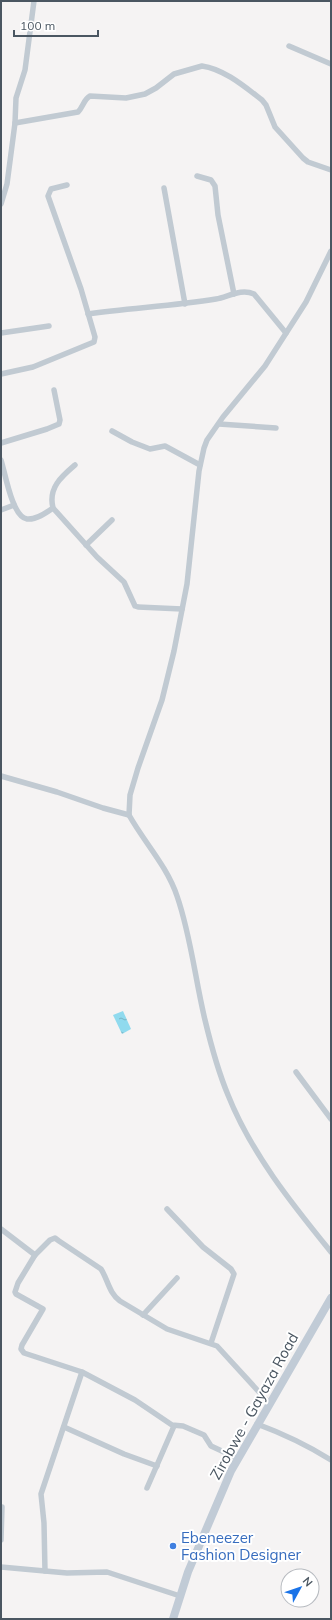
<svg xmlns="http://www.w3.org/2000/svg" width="332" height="1620" font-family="Mulish,sans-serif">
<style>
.water{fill:url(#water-ripples)}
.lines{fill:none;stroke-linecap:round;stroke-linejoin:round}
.street{stroke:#c1cad2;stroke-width:5.5}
.secondary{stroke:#c1cbd6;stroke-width:8}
.shop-dot{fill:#3f7fe0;stroke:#fff;stroke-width:1.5}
.labels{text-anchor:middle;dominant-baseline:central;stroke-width:4;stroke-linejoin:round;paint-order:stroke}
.street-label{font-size:15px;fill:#4a5661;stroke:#fff}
.shop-label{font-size:15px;fill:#366cbe;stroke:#fff;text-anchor:start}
</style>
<defs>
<pattern id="water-ripples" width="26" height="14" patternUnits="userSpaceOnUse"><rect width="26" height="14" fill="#90daee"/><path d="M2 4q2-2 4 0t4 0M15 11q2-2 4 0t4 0" fill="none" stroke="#78b4c4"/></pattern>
</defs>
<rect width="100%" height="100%" fill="#f5f3f3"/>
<!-- water -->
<path class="water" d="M 123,1011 L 131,1029 L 122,1034 L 113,1015 Z"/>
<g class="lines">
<!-- street -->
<g class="street">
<path d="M 289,46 L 331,64"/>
<path d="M 15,123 L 78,112 C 83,107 84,99 90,96 L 126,98 L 145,94 L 156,88 L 174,74 L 202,66 C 224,69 245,87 262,100 L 266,105 L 275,127 L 303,158 L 308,162 L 331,170"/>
<path d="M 197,176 L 211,180 L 215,186 L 218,215 L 234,294"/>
<path d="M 164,188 L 185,304"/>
<path d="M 1,204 L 7,184 L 15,123 L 16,98 L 25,70 L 34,1"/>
<path d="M 331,251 L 306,302 L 265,366 L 223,417 L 207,440 L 204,448 L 199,471 L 187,584 L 174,651 L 162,700 L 138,768 L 130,795 L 129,815 C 144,842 167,866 177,896 C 191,936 195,979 205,1020 C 211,1045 218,1071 228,1095 C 251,1153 292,1204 331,1252"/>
<path d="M 88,314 C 130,308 173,306 216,299 C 228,297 241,288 254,294 L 286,333"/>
<path d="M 1,333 L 49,326"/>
<path d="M 1,374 L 33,367 L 94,342 L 95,337 L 81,289 L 48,196 L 51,189 L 67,185"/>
<path d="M 219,424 L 276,428"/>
<path d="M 112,431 L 132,442 L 150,449 L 165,446 L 200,465"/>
<path d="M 1,443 L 47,429 L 59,424 L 60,420 L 54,390"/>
<path d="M 1,460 C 5,472 12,517 27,519 C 36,520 46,513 53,508"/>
<path d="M 75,465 C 61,477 48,488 53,508 L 97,557 L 124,582 L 135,606 L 138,607 L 182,609"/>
<path d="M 1,510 L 14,505"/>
<path d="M 86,545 L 112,520"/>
<path d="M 1,776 L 57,792 L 103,808 L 129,815"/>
<path d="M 296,1072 L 331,1119"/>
<path d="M 167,1209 L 203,1247 L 231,1269 L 234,1274 L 211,1343"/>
<path d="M 1,1229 L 35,1255 L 50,1240 L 55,1238 L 59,1241 L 101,1269 C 108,1280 109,1293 120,1301 L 167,1329 L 217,1346 L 270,1404"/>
<path d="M 35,1255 L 18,1283 L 15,1292 L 16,1294 L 43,1309 L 22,1345 L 21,1349 L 24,1353 L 82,1372 L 135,1400 L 172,1425 L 183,1426 L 204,1435 L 211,1446 L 237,1458"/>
<path d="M 143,1315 L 177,1278"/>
<path d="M 257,1424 C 284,1434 307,1445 331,1460"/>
<path d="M 64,1427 L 124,1454 L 157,1466"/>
<path d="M 147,1488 L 174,1426"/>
<path d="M 1,1540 L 2,1507"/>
<path d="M 1,1567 L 67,1573 L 107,1572 L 180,1596"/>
<path d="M 45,1571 L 44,1523 L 41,1494 L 82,1372"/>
</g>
<!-- secondary -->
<path class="secondary" d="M 173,1619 L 188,1572 L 231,1471 L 331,1298"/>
</g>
<!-- markers -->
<circle class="shop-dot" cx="173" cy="1546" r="4"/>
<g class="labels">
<!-- street labels -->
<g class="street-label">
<text transform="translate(254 1406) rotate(-61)">Zirobwe - Gayaza Road</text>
</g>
<!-- shop labels -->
<g class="shop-label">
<text x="181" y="1537">Ebeneezer<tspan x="181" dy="17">Fashion Designer</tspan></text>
</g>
</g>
<!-- border -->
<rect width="332" height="1620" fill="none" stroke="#4a5661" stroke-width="4"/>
<!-- north arrow -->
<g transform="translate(300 1588) rotate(50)"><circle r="19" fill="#ffffff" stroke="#b7bbc0"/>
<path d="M0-3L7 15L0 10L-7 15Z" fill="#1a73e8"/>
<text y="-6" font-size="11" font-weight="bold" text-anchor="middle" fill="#4a5661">N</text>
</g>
<!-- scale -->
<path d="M14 30v6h84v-6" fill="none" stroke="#4a5661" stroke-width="2"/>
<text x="20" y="30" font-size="12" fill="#4a5661" stroke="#ffffff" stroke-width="3" paint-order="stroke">100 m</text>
</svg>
